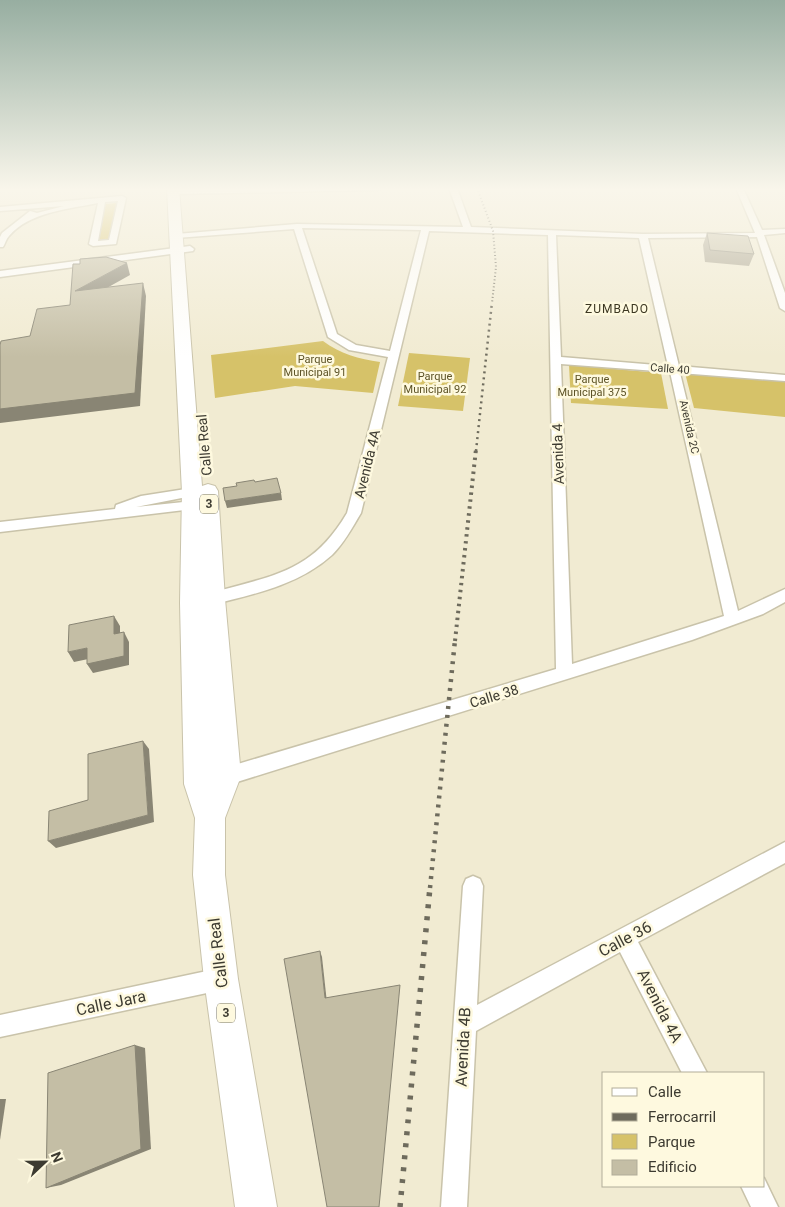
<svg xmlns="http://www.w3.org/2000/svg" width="785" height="1207" font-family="Roboto,sans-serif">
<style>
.green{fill:#d6c269}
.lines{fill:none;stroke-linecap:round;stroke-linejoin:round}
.minor-casing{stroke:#c9c3aa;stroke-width:3}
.primary-casing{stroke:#c9c3aa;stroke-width:2}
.minor{fill:#fff;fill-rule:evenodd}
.primary{fill:#fff;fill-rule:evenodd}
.rail-far4{stroke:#6e6b5d;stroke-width:2;stroke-dasharray:1 2.5;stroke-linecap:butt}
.rail-far3{stroke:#6e6b5d;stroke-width:2.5;stroke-dasharray:2 4;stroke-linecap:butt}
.rail-far2{stroke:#6e6b5d;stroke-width:4;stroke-dasharray:2.5 4.5;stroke-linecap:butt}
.rail-far1{stroke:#6e6b5d;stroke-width:4.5;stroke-dasharray:3 6;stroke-linecap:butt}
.rail{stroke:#6e6b5d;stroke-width:5.5;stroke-dasharray:4 8;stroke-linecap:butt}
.wall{fill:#a9a38e}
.shaded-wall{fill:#898574}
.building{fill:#c4bea5;stroke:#898574}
.labels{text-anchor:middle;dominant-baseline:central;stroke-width:5;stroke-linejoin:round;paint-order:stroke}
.far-park-label{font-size:11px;fill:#5d5327;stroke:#fef9df}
.far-street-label{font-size:11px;fill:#3d3b31;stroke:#fef9df}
.far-neighbourhood-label{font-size:12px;letter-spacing:1px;fill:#3c3722;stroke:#fef9df}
.shield{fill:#fef9df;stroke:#777465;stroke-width:1}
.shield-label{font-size:12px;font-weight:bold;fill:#3d3b31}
.street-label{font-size:14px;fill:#3d3b31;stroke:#fef9df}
.near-street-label{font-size:16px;fill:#3d3b31;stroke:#fef9df}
</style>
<rect width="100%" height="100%" fill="#f1ebd2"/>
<!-- green -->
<g class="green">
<path d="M 117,203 L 110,240 L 97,242 L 105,204 Z"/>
<path d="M 323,341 C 340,354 359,359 380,362 L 373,393 L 295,386 L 215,398 L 211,355 Z"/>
<path d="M 409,353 L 470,358 L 463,411 L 398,406 Z"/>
<path d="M 569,365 L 661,373 L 668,409 L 571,403 Z"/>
<path d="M 685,373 L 785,381 L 785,417 L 694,408 Z"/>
</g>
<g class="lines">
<!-- minor casing -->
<g class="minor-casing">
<g id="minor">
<path d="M 251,188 L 381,188 L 378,190 L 173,194 L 169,192 L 173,190 Z"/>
<path d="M 449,188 L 457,188 L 471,227 L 643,234 L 755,233 L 736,188 L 743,188 L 762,230 L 785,229 L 785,233 L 764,235 L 785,293 L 785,311 L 780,308 L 757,237 L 648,238 L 679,366 L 785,375 L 785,381 L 680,373 L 738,611 L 785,589 L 785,602 L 763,614 L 692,640 L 221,787 L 215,784 L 212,778 L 215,772 L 221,769 L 556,669 L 548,235 L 429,231 L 361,513 C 352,528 344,543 332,555 C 298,586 250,595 207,606 L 202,604 L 200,600 L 202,596 C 266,575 309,578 347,513 L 388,357 L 349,350 L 328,337 L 294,229 L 176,238 L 172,236 L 176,234 L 297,224 L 463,227 ZM 302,228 L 421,230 L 390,351 L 356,345 L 337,334 ZM 556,235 L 639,238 L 668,366 L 561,357 ZM 561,364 L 670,372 L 724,616 L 572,664 Z"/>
<path d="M 122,196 L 126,198 L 116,244 L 93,246 L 89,244 L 98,203 C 69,209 29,212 9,236 C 6,239 5,244 3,247 L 0,247 L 0,237 L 2,233 L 30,211 L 37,213 L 64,206 L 0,211 L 0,207 ZM 118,201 L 109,240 L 98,241 L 105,202 Z"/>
<path d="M 190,246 L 194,249 L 193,251 L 0,277 L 0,271 Z"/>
<path d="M 192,488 L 198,492 L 197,495 L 136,507 L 193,501 L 198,502 L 200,505 L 198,508 L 193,509 L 0,532 L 0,522 L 115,509 L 116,505 L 141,496 Z"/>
<path d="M 785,842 L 785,863 L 638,942 L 707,1073 L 682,1073 L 620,952 L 476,1031 L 467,1207 L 441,1207 L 463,886 L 466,879 L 473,876 L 480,879 L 483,886 L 477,1005 Z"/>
<path d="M 221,968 L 229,971 L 232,979 L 229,987 L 221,990 L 0,1037 L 0,1015 Z"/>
<path d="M 764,1178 L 778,1207 L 751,1207 L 741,1186 L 764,1186 Z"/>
</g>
</g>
<!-- primary casing -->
<g class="primary-casing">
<path id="primary" d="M 167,188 L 179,188 L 202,486 L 208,484 L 215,486 L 218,491 L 225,599 L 241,776 L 225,818 L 225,875 L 238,979 L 277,1207 L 235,1207 L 204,979 L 193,875 L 195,818 L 184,784 L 180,603 L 182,492 Z"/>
</g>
<!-- minor -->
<use href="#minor" class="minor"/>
<!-- primary -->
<use href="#primary" class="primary"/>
<!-- rail-far4 -->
<path class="rail-far4" d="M 477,188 L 493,231 L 496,267 L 492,303"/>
<!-- rail-far3 -->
<path class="rail-far3" d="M 476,451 L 492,302"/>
<!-- rail-far2 -->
<path class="rail-far2" d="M 455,641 L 476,449"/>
<!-- rail-far1 -->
<path class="rail-far1" d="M 430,888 L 455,640"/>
<!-- rail -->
<path class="rail" d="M 400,1207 L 430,887"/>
</g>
<!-- wall -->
<path class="wall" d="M 707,233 L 754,254 L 749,266 L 705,262 L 703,245 Z"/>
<!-- shaded-wall -->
<g class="shaded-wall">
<path d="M 127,263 L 130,275 L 80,303 L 75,291 Z"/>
<path d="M 143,283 L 146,296 L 140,406 L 0,423 L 0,409 Z"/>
<path d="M 281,493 L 282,500 L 227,508 L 225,501 Z"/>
<path d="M 114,616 L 120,626 L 120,644 L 114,634 Z"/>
<path d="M 124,632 L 129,642 L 129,665 L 93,673 L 87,664 Z"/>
<path d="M 87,648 L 93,658 L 74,662 L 68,652 Z"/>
<path d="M 143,741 L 149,749 L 154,822 L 56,848 L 48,841 L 148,815 Z"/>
<path d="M 320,951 L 322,957 L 327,1003 L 325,998 Z"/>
<path d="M 135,1045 L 145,1048 L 151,1149 L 61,1185 L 46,1188 Z"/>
<path d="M 0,1099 L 6,1099 L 0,1140 Z"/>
</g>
<!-- building -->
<g class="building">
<path d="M 707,233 L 748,236 L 754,254 L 710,250 Z"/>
<path d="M 106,257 L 127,263 L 75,291 L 143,283 L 135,393 L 0,409 L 0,345 L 1,341 L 30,336 L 37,309 L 70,305 L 73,264 L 80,264 L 80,259 Z"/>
<path d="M 277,478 L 281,493 L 225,501 L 223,488 L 237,486 L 236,483 L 254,480 L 255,482 Z"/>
<path d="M 114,616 L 114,634 L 124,632 L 124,656 L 87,664 L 87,648 L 68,652 L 69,625 Z"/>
<path d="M 143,741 L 148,815 L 48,841 L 49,811 L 88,800 L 88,754 Z"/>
<path d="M 320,951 L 325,998 L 400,985 L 379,1207 L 327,1207 L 284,959 Z"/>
<path d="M 135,1045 L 141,1149 L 46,1188 L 48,1073 Z"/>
</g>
<!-- sky -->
<linearGradient id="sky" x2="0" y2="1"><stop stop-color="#97aea1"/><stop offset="0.53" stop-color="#f9f6eb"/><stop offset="1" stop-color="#f9f6eb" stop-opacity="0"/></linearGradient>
<rect width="785" height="357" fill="url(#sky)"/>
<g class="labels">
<!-- far-park labels -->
<g class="far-park-label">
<text x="315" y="359">Parque<tspan x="315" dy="13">Municipal 91</tspan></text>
<text x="435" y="376">Parque<tspan x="435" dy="13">Municipal 92</tspan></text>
<text x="592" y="379">Parque<tspan x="592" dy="13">Municipal 375</tspan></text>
</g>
<!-- far-street labels -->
<g class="far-street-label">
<text transform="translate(670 369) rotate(4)">Calle 40</text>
<text transform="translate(689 427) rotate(77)">Avenida 2C</text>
</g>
<!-- far-neighbourhood labels -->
<g class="far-neighbourhood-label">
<text x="617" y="309">ZUMBADO</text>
</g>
<!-- shield labels -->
<g class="shield">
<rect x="200" y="494.5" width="18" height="19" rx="4"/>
<rect x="217" y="1003.5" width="18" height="19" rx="4"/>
</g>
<g class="shield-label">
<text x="209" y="504">3</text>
<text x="226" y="1013">3</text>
</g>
<!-- street labels -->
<g class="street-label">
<text transform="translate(204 445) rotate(-95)">Calle Real</text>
<text transform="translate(558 454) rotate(-92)">Avenida 4</text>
<text transform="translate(367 464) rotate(-76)">Avenida 4A</text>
<text transform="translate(494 696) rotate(-17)">Calle 38</text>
</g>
<!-- near-street labels -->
<g class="near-street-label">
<text transform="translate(625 939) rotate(-28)">Calle 36</text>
<text transform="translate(218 953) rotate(-97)">Calle Real</text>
<text transform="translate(111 1003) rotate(-12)">Calle Jara</text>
<text transform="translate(660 1006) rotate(63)">Avenida 4A</text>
<text transform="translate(463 1047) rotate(-87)">Avenida 4B</text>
</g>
</g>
<!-- legend -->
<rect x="602" y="1072" width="162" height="115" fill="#fef9df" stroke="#b1ad99"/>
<rect x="612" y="1088" width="25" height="8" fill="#ffffff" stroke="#b1ad99"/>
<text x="648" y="1097" font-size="15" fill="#3d3b31">Calle</text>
<rect x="612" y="1113" width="25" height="8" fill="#6e6b5d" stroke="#b1ad99"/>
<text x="648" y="1122" font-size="15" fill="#3d3b31">Ferrocarril</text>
<rect x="612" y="1134" width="25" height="15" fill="#d6c269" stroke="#b1ad99"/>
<text x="648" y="1147" font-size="15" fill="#3d3b31">Parque</text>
<rect x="612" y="1160" width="25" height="15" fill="#c4bea5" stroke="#b1ad99"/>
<text x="648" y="1172" font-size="15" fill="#3d3b31">Edificio</text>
<!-- north arrow -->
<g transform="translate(45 1162) rotate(68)" stroke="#fef9df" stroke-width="4" paint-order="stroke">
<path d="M0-4L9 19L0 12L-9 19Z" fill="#3d3b31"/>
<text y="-8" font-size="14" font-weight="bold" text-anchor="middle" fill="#3d3b31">N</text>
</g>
</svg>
